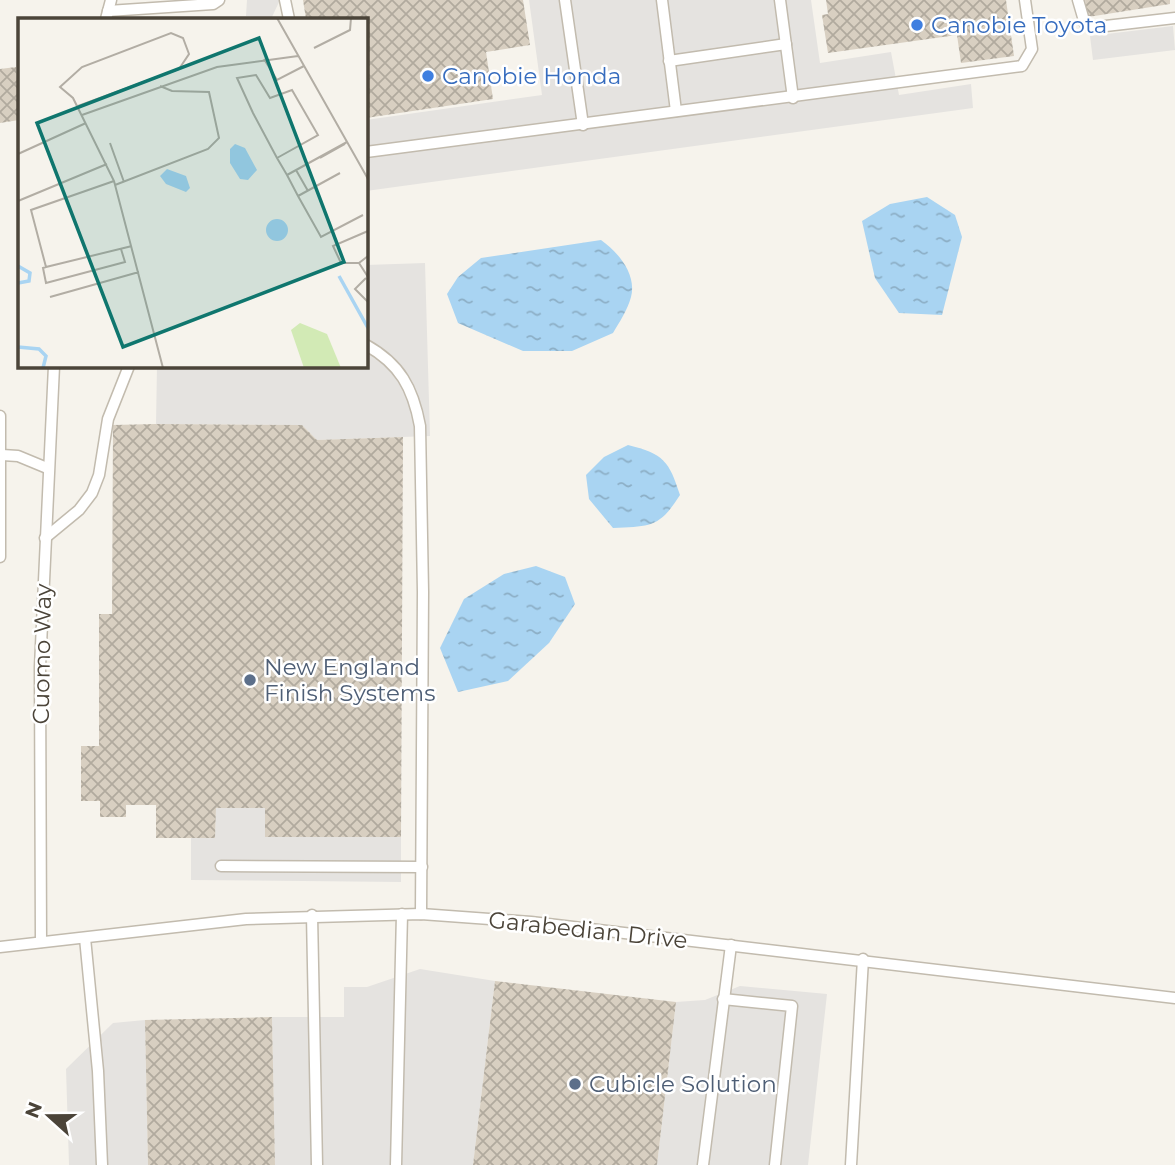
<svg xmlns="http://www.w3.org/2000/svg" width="1175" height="1165" font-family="Montserrat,sans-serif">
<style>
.parking{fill:#e5e3e0}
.water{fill:url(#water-ripples)}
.building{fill:url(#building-cross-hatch)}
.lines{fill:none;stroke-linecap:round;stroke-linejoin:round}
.service-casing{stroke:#c2bbae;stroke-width:13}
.service{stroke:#fff;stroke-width:10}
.shop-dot{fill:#3f7fe0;stroke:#fff;stroke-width:2.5}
.service-dot{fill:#5c6f8a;stroke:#fff;stroke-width:2.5}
.labels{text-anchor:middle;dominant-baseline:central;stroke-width:5;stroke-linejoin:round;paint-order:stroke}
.shop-label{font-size:23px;fill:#366cbe;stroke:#fff;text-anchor:start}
.street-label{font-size:23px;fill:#4b4439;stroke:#fff}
.service-label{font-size:23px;fill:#4e5e75;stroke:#fff;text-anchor:start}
.inset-river{fill:none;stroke:#a9d4f2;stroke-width:3.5}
.inset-road{fill:none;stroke:#b2ada4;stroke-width:2}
.view{fill:#0f766e;fill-opacity:0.15;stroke:#0f766e;stroke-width:3.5}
.inset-edge{fill:none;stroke:#4b4439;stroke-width:3.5}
</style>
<defs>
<pattern id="water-ripples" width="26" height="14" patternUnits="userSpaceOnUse" patternTransform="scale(1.75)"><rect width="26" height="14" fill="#a9d4f2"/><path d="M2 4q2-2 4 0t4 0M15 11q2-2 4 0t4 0" fill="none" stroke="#8caec5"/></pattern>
<pattern id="building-cross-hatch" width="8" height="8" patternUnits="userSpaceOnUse" patternTransform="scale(1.75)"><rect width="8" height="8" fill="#d8cfc1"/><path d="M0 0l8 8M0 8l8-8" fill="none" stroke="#b1aa9e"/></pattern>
</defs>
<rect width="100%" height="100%" fill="#f6f3ec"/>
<!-- parking -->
<g class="parking">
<path d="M 247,0 L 280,0 L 271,19 L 246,16 Z"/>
<path d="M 529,0 L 811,0 L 820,63 L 891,52 L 899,95 L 971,84 L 973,108 L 366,191 L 366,120 L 542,95 Z"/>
<path d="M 1173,26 L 1175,50 L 1093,60 L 1090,36 Z"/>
<path d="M 425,263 L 430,436 L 317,440 L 302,425 L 156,424 L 157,366 L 366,366 L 366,265 Z"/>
<path d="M 216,808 L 265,808 L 266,837 L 401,837 L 401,882 L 191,880 L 191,838 L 215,838 Z"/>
<path d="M 420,969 L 495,981 L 473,1165 L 275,1165 L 272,1017 L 344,1017 L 344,987 L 367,987 Z"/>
<path d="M 740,986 L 827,994 L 808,1165 L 657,1165 L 676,1002 L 705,1000 Z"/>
<path d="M 145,1020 L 148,1165 L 69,1165 L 66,1069 L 113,1023 Z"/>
</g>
<!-- water -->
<g class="water">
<path d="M 927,197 L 955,215 L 962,237 L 942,315 L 899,313 L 875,278 L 862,221 L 890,204 Z"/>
<path d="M 601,240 C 618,252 637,274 631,297 C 628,309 619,323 613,333 L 572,351 L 523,351 L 458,323 L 447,294 L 458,277 L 481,258 Z"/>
<path d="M 628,445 C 664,454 669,461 680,495 C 659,528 651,526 613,528 L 589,499 L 586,475 L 604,457 Z"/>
<path d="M 536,566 L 565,577 L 575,604 L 549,643 L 508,681 L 458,692 L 440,648 L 464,599 L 504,574 Z"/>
</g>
<!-- building -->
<g class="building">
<path d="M 303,0 L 523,0 L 530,45 L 486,52 L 493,99 L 366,118 L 366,19 L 306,19 Z"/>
<path d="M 826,0 L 1006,0 L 1014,56 L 961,63 L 957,35 L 828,53 L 822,15 L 828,14 Z"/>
<path d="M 1085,0 L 1170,0 L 1170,4 L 1088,17 Z"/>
<path d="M 16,67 L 19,120 L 0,123 L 0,69 Z"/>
<path d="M 156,424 L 302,425 L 317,440 L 403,437 L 401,837 L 265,837 L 265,808 L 216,808 L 215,838 L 156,838 L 156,805 L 126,805 L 126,817 L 100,817 L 100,801 L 81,801 L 81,746 L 99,746 L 99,614 L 112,614 L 113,425 Z"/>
<path d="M 495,981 L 676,1002 L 657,1165 L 473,1165 Z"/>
<path d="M 272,1017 L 275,1165 L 148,1165 L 145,1020 Z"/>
</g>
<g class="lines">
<!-- service casing -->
<g class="service-casing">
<g id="service">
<path d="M 285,0 L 289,19"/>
<path d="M 565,0 L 583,125"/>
<path d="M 662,0 L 676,111"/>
<path d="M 780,0 L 793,98"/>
<path d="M 1078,0 L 1085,24 L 1097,27 L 1175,18"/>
<path d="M 108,11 L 213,4 L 219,0"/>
<path d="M 106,19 L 111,0"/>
<path d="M 669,61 L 786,44"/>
<path d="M 366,152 L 1022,66 L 1032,49 L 1025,0"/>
<path d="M 366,345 C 400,364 413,388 420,426 L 423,592 L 421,914"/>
<path d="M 0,416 L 0,557"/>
<path d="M 2,455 L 18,456 L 47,468"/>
<path d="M 45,538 L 79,510 L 92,493 L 99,475 L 108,419 L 129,366"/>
<path d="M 221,866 L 422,867"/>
<path d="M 312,915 L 317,1165"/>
<path d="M 85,938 L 98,1071 L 102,1165"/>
<path d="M 41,942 L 40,667 L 54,366"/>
<path d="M 0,947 L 246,919 L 421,914 L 531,922 L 1175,998"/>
<path d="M 723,999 L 792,1006 L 775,1165"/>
<path d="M 396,1165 L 402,914"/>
<path d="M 703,1165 L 731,945"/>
<path d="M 851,1165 L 863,959"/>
</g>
</g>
<!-- service -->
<use href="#service" class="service"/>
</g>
<!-- markers -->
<g class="shop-dot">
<circle cx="917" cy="25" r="7"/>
<circle cx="428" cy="76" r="7"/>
</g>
<g class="service-dot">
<circle cx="250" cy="680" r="7"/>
<circle cx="575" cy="1084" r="7"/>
</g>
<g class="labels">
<!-- shop labels -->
<g class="shop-label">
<text x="931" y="25">Canobie Toyota</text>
<text x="442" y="76">Canobie Honda</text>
</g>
<!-- street labels -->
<g class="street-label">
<text transform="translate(42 654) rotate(-89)">Cuomo Way</text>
<text transform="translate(588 930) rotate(6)">Garabedian Drive</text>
</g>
<!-- service labels -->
<g class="service-label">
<text x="264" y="667">New England<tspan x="264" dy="26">Finish Systems</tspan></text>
<text x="589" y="1084">Cubicle Solution</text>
</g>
</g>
<!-- overview -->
<g transform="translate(18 18)">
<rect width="350" height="350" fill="#f6f3ec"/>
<path d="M 282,305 L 309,316 L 323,350 L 286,350 L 273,312 Z" fill="#d2eab5"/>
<path d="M 217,126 L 227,130 L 239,152 L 230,162 L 222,161 L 212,145 L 212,131 ZM 149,151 L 168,158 L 172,170 L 168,174 L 148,166 L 142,158 ZM248 212a11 11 0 1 1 22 0a11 11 0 1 1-22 0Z" fill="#a9d4f2"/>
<path class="inset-river" d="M 0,248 L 12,255 L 11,263 L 0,265M 321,258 L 350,310M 0,329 L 21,331 L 28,338 L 25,350"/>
<path class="inset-road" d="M 259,0 L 350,161M 296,30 L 332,12 L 333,0M 246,41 L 259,62 L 286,48M 60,88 L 161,51 L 171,36 L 165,20 L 153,15 L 64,49 L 42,69 L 55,80 L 96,163 L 145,350M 64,97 L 199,49 L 280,38M 92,125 L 106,164M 0,136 L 68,105M 259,140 L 300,117 L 274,72 L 252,80 L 238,57 L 219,60 L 235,95 L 259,140 L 269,157 L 280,178 L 303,219 L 345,197M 302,140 L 327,126M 278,152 L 290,173M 269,157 L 329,124M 96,163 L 13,192 L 28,249 L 114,228M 97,167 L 190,131 L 201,120 L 191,74 L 154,73 L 142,68M 280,178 L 322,155M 0,183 L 89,146M 350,238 L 341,245 L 350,259M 341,245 L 323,245 L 315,228 L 350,213M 28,249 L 25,250 L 28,265 L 107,244 L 103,231M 348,260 L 337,271 L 350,284M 32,279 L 121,254"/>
<path class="view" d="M 241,20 L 326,244 L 105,329 L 19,105 Z"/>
<rect width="350" height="350" class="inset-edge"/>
</g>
<!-- north arrow -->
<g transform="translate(49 1116) rotate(291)" stroke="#ffffff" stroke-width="5" paint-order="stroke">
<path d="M0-5L12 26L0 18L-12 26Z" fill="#4b4439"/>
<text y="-10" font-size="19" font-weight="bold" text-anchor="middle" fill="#4b4439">N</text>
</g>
</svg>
